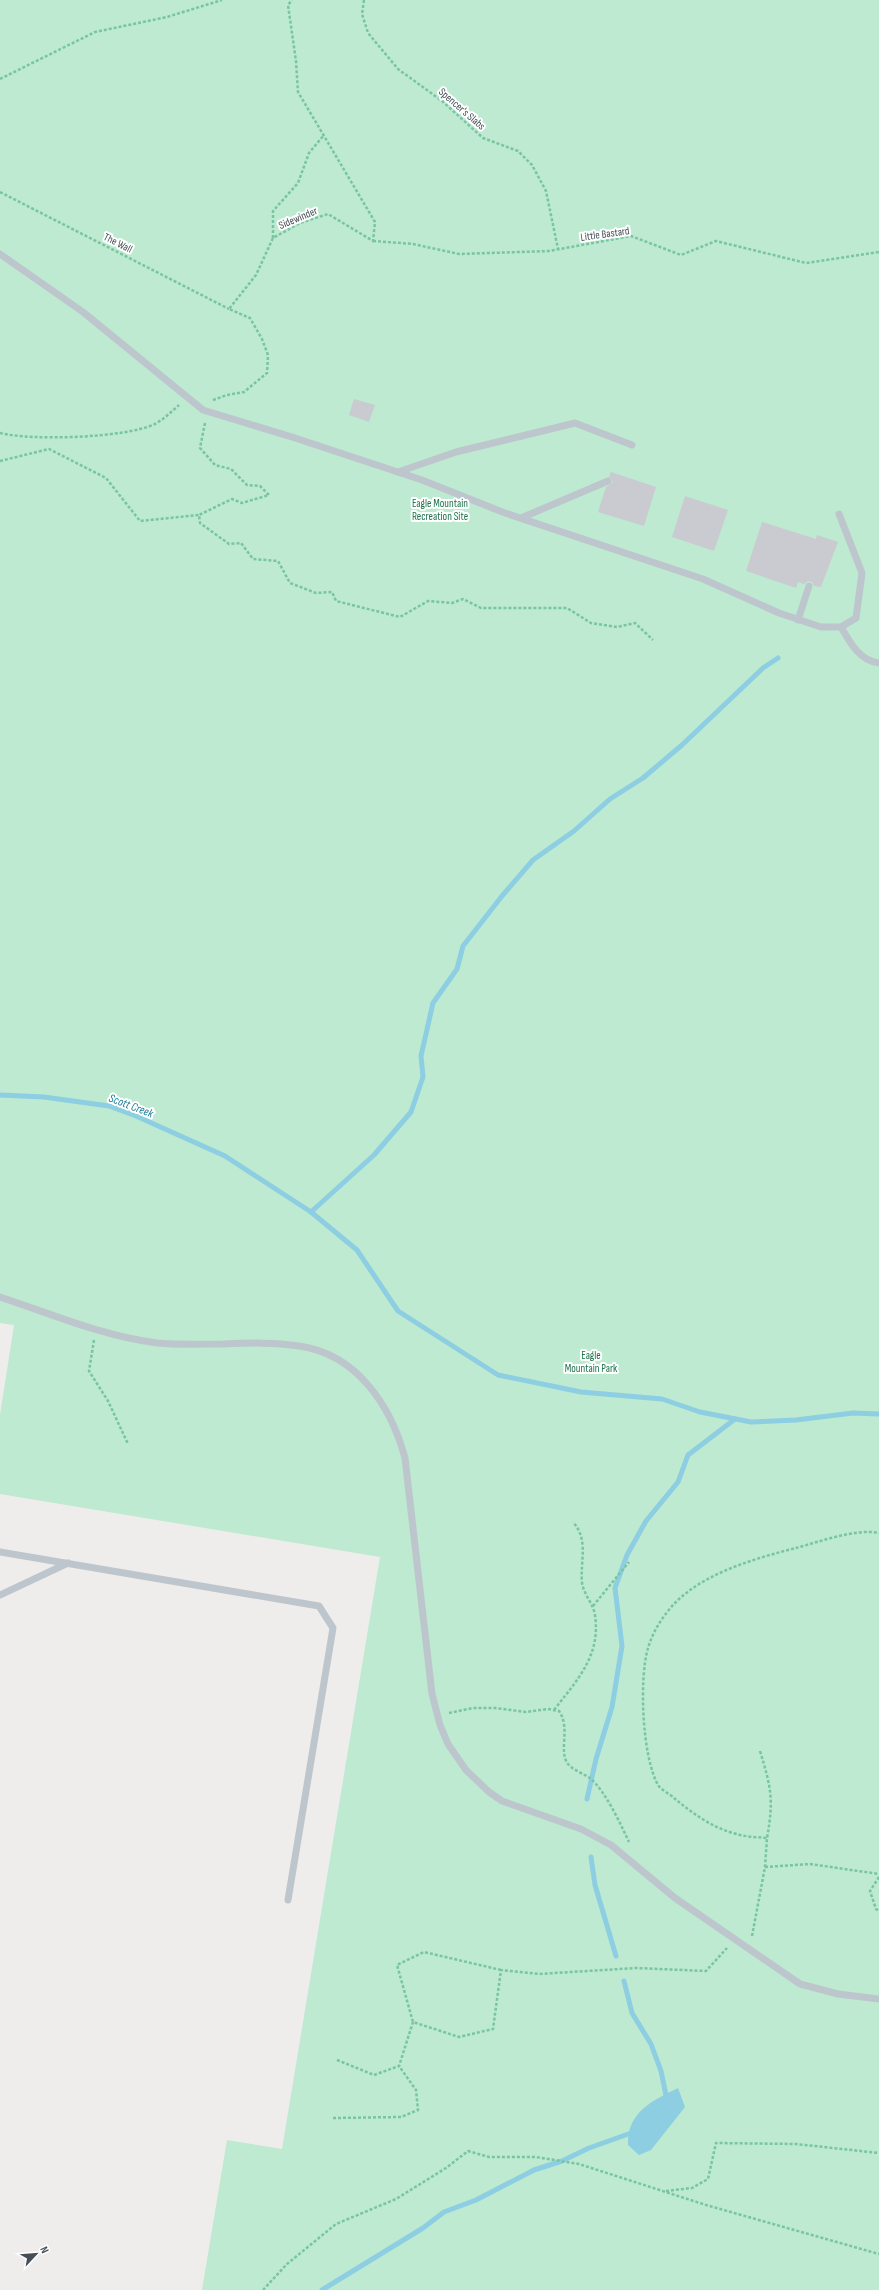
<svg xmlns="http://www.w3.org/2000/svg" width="879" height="2290" font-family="'Sofia Sans Condensed',sans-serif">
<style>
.green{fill:#bdead0}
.water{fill:#8dcee3}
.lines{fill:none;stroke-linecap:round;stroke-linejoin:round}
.stream{stroke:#8dcee3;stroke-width:5}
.building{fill:#cacbd0}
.path{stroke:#78c5a1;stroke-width:2.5;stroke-dasharray:3 2;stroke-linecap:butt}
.lane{stroke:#bec6cd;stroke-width:7}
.labels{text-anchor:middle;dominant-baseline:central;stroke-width:4;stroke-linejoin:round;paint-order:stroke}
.street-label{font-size:11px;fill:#464f58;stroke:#fff}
.park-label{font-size:11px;fill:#1e724b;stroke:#fff}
.water-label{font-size:12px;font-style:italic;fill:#187999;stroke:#fff}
</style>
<rect width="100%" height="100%" fill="#efecec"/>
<!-- green -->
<path class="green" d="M 0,0 L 879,0 L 879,2290 L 202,2290 L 227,2140 L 282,2149 L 380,1557 L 0,1494 L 0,1415 L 14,1325 L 0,1323 Z"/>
<!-- water -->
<path class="water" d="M 678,2088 L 685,2107 L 651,2150 L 639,2155 L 628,2145 C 627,2112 652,2101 678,2088 Z"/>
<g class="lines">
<!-- stream -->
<g class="stream">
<path d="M 0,1095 L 44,1097 L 109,1106 L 136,1116 L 225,1156 L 311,1212 L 357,1250 L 398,1311 L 498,1375 L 581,1392 L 662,1399 L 700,1412 L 751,1422 L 796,1420 L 853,1413 L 879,1414"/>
<path d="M 311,1212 L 374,1155 L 411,1112 L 423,1077 L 421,1056 L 433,1003 L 457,969 L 463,946 L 502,896 L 533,860 L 574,831 L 610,799 L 643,778 L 682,745 L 763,668 L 778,658"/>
<path d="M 587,1799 L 596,1759 L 612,1707 L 622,1646 L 615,1588 L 627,1555 L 646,1521 L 678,1482 L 688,1455 L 735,1419"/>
<path d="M 591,1857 L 595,1885 L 616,1956"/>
<path d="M 624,1981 L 632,2013 L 651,2044 L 661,2071 L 667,2100"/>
<path d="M 322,2290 L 423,2228 L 444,2212 L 476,2200 L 534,2170 L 562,2161 L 589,2148 L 634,2132"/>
</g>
</g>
<!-- building -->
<g class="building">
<path d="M 354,399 L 375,405 L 369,422 L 349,415 Z"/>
<path d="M 611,472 L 656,487 L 644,526 L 598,512 L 606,487 L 613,482 L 609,476 Z"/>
<path d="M 685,496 L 728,510 L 714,551 L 672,537 Z"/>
<path d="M 762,522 L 816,539 L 817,535 L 838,542 L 821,587 L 814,586 L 812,582 L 808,581 L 804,584 L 798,582 L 796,588 L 746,571 Z"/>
</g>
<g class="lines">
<!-- path -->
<g class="path">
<path d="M 364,0 L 362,14 L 368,33 L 398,69 L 442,101 L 483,138 L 518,151 L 532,165 L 546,191 L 558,249"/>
<path d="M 0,79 L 95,32 L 167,17 L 222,0"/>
<path d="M 0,192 L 229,309"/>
<path d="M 273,238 L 273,211 L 298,183 L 309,153 L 324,135"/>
<path d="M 373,241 L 413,244 L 459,254 L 549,251 L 631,236 L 681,255 L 716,241 L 806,263 L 879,252"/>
<path d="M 213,400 L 227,395 L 244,392 L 267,373 L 268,355 L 262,339 L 250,318 L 229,309 L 256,275 L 273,238 L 300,223 L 328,214 L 373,241 L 375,222 L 298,92 L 296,61 L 288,5 L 292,0"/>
<path d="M 205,423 L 200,448 L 215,465 L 231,469 L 247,485 L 260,486 L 269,495 L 242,503 L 232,499 L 199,515 L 200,523 L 229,544 L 241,543 L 253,559 L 278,561 L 290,583 L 316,593 L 332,592 L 336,601 L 400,617 L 428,601 L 452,603 L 463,599 L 481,608 L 567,608 L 591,623 L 617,627 L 635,623 L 653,640"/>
<path d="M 0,433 C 31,441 126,438 155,424 C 164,419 171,412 179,405"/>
<path d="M 0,461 L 49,449 L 106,478 L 140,521 L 199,515"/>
<path d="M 94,1340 L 89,1371 L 108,1401 L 128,1444"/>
<path d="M 593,1606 L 629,1562"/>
<path d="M 554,1710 C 577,1680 601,1656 595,1615 C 593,1603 584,1595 582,1583 C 580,1560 589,1540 573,1522"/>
<path d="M 449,1713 L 473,1708 L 495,1708 L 526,1712 L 548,1709 L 559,1711 C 571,1728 558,1751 568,1764 C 574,1771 585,1774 591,1779 C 606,1792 621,1825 629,1842"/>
<path d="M 760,1751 C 771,1787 774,1800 767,1838"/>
<path d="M 765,1867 L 810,1864 L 879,1874"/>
<path d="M 879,1877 L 870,1891 L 876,1909 L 879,1911"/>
<path d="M 752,1936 L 765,1867 L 767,1838 C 757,1837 746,1837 737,1834 C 714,1829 692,1813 674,1798 C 670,1794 661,1790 658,1785 C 642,1756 639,1679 648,1648 C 653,1631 664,1614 676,1602 C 706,1572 757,1558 796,1548 C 819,1542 856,1528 879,1533"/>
<path d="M 501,1970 L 424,1952 L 397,1965 L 413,2022 L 459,2037 L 493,2029 L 501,1970 L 539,1974 L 636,1968 L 706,1971 L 727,1948"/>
<path d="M 337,2060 L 374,2075 L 399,2066 L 413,2022"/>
<path d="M 333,2118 L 401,2117 L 418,2110 L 416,2090 L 399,2066"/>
<path d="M 666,2191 L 692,2188 L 708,2179 L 716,2143 L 796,2144 L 879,2153"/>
<path d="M 263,2290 L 287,2264 L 336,2224 L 396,2199 L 446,2168 L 468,2151 L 489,2157 L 536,2157 L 579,2164 L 706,2205 L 879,2254"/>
</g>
<!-- lane -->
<g class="lane">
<path d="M 0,254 L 83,312 L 203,410 L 292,437 L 422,480 L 505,513 L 703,579 L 779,613 L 821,627 L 841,627 C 850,643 860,661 879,663"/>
<path d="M 398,472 L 456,452 L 575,423 L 632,445"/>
<path d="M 839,514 L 862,573 L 856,618 L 841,627"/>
<path d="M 521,518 L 608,481"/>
<path d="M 798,620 L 809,586"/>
<path d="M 0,1297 C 52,1314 102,1336 157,1343 C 179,1345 201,1344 223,1344 C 249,1343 274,1342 299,1346 C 357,1354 391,1406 405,1458 L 432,1694 L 440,1725 L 448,1744 L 466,1770 L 489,1792 L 502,1801 L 581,1829 L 611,1845 L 675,1898 L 800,1984 L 838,1994 L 879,1999"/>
<path d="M 0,1552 L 319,1606 L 333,1628 L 288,1900"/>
<path d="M 0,1595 L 68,1563"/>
</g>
</g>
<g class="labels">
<!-- street labels -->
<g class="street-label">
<text transform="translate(462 109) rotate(41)">Spencer's Slabs</text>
<text transform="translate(298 218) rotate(-23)">Sidewinder</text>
<text transform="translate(605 234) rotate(-8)">Little Bastard</text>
<text transform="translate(118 243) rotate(27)">The Wall</text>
</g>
<!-- park labels -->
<g class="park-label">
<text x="440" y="503">Eagle Mountain<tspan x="440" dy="13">Recreation Site</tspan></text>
<text x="591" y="1355">Eagle<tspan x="591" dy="13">Mountain Park</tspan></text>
</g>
<!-- water labels -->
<g class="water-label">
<text transform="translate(131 1106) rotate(21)">Scott Creek</text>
</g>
</g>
<!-- north arrow -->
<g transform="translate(36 2254) rotate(64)" stroke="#ffffff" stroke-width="3" paint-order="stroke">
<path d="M0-3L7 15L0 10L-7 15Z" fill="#464f58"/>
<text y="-6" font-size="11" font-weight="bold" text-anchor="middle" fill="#464f58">N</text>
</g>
</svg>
